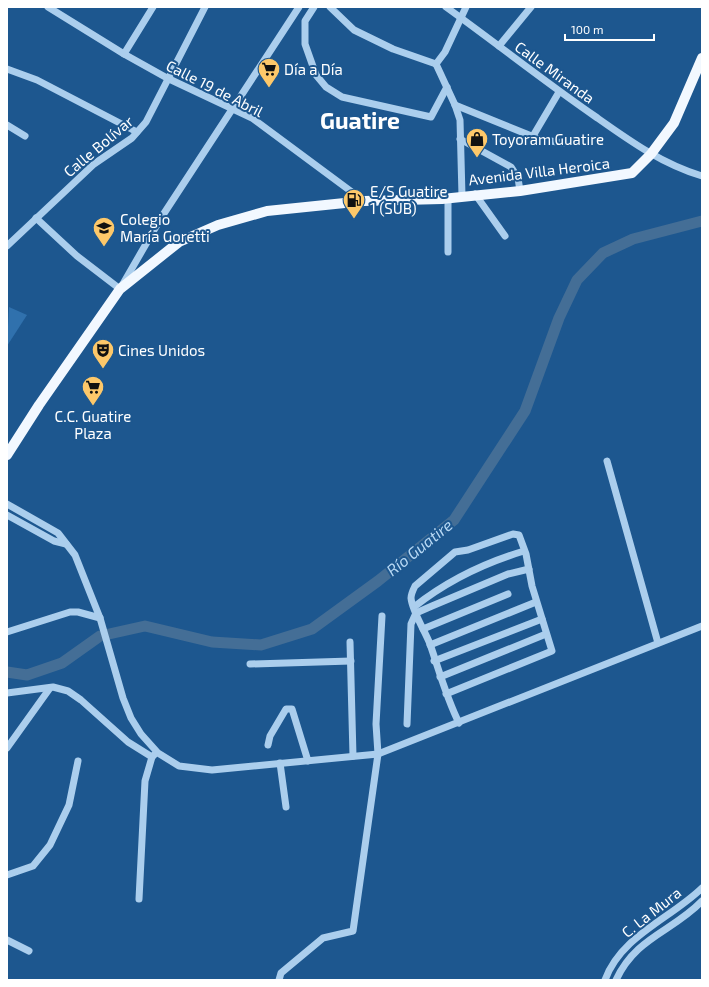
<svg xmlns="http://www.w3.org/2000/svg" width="709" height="987" font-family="'Exo 2',sans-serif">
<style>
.green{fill:#3071ad}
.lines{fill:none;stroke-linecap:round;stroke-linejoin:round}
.river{stroke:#446e96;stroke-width:11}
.minor{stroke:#abceed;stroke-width:7}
.major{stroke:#f2f8ff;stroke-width:10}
.labels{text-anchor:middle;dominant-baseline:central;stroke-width:4;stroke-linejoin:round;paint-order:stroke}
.poi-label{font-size:15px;fill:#fff;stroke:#1d578f;text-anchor:start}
.street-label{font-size:15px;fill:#fff;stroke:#1d578f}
.water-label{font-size:16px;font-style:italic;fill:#b7d8f4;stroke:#1d578f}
.town-label{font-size:23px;font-weight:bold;fill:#fff;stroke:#1d578f}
</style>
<rect width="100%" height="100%" fill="#1d578f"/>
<!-- green -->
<path class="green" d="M 9,307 L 27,315 L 7,346 Z"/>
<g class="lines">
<!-- river -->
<path class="river" d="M 7,672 L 27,675 L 62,663 L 100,636 L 145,626 L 212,642 L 261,645 L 312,629 L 378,581 L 454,520 L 525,411 L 559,318 L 577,280 L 603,253 L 633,239 L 702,221"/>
<!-- minor -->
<g class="minor">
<path d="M 48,7 L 124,54 L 167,78 L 252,118 L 364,201"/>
<path d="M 314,7 L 305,21 L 305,44 L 316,75 L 326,87 L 342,97 L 431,117 L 447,87"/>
<path d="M 330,7 L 354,30 L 393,49 L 436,64"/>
<path d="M 446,7 C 496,43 545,82 596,117 C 630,141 662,164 702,176"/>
<path d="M 499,46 L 531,7"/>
<path d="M 124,54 L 153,7"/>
<path d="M 436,64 L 455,105 L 460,120 L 462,196"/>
<path d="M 436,64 L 445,52 L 466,7"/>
<path d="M 7,69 L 37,80 L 137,132"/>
<path d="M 455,105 L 539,139 L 563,143"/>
<path d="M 7,125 L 25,136"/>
<path d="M 533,136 L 559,92"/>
<path d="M 460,139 L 511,167 L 518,178 L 520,191"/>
<path d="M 475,194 L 505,236"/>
<path d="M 36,218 L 77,256 L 120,289 L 161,218 L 299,7"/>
<path d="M 7,246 L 94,164 L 132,138 L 146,122 L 205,7"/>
<path d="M 448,252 L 448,198"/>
<path d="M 607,461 L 658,643"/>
<path d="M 7,504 L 58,533 L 75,555 L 100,618 L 123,698 L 131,718 L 141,734 L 158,753 L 179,766 L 212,770 L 378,754 L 702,626"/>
<path d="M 7,515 L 54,541 L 66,544"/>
<path d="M 414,607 C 448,580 484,563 524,551"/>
<path d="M 423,629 L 508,594"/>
<path d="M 7,632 L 70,612 L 78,612 L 100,618"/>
<path d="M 350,642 L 353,756"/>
<path d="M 430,645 L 536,602"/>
<path d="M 434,661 L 542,619"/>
<path d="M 250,664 L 351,661"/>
<path d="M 440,677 L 546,634"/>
<path d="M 7,693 L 53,687 L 68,691 L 81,700 L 128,742 L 152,757"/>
<path d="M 446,694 L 552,651 L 532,586 L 526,554 L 519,535 L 513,534 L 468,550 L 455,552 L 415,586 C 413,590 411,594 411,598 C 412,611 425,631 430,644 C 439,670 446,697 459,723"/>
<path d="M 407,724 L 411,624 L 416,613 L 432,606 L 508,574 L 529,569"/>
<path d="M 268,745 L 270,736 L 286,709 L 292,709 L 308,761"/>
<path d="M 7,748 L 50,688"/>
<path d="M 280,763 L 286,807"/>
<path d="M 7,875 L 33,866 L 50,845 L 69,805 L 78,761"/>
<path d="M 139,899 L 145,781 L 152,757 L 154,755"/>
<path d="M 7,940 L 29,951"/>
<path d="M 279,980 L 281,973 L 323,938 L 353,931 L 378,754 L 376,724 L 382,616"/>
<path d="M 605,980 C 621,936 670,919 702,888"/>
<path d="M 616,980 C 636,937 672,932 702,901"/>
</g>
<!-- major -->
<path class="major" d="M 7,455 L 39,405 L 120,289 L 179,242 L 218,225 L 267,211 L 364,201 L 442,199 L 520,191 L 632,173 L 651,154 L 674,123 L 702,58"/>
</g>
<!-- icons -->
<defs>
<g id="supermarket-pin" transform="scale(1.15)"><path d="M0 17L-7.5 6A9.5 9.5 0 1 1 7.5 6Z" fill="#fdc86a" stroke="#1d578f"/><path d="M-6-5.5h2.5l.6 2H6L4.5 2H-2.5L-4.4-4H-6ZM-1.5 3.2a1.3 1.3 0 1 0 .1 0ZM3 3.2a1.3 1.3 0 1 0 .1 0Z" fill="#111"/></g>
<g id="shop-pin" transform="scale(1.15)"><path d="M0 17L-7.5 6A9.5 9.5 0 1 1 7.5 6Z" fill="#fdc86a" stroke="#1d578f"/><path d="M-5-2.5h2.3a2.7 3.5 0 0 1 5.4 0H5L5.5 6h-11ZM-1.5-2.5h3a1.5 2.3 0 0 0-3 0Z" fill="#111"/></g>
<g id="fuel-pin" transform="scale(1.15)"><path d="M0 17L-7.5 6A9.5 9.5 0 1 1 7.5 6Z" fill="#fdc86a" stroke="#1d578f"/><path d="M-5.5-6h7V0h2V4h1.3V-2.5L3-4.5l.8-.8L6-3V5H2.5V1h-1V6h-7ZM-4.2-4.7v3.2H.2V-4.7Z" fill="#111"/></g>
<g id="school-pin" transform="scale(1.15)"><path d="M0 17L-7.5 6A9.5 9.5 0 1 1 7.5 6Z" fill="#fdc86a" stroke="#1d578f"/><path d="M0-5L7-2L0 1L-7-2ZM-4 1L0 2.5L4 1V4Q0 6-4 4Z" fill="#111"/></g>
<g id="theatre-pin" transform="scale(1.15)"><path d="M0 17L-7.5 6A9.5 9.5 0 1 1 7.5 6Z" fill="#fdc86a" stroke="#1d578f"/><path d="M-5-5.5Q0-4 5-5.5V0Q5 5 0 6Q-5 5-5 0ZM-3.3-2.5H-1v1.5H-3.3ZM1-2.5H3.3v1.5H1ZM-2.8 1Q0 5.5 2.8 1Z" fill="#111"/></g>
</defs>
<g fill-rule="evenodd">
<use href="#supermarket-pin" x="269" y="69"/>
<use href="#shop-pin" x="477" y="139"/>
<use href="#fuel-pin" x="354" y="200"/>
<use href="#school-pin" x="104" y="228"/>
<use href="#theatre-pin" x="103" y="350"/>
<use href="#supermarket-pin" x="93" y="387"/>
</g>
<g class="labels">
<!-- poi labels -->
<g class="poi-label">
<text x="284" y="69">Día a Día</text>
<text x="492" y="139">Toyoram Guatire</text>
<text x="370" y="191">E/S Guatire<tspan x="370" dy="17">1 (SUB)</tspan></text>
<text x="120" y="219">Colegio<tspan x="120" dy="17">María Goretti</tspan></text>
<text x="118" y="350">Cines Unidos</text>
<text x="93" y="416" text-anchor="middle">C.C. Guatire<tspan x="93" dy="17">Plaza</tspan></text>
</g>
<!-- street labels -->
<g class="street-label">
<text transform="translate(555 72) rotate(36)">Calle Miranda</text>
<text transform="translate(215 88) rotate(27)">Calle 19 de Abril</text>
<text transform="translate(98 146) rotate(-40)">Calle Bolívar</text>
<text transform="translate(539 171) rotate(-7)">Avenida Villa Heroica</text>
<text transform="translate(651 912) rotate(-38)">C. La Mura</text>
</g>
<!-- water labels -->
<g class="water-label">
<text transform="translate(419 547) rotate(-39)">Río Guatire</text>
</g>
<!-- town labels -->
<g class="town-label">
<text x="360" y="120">Guatire</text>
</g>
</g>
<!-- border -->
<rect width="709" height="987" fill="none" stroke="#ffffff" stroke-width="16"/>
<!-- scale -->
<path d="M565 34v6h89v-6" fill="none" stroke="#ffffff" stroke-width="2"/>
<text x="571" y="34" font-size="12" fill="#ffffff" stroke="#1d578f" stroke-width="3" paint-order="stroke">100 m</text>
</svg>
